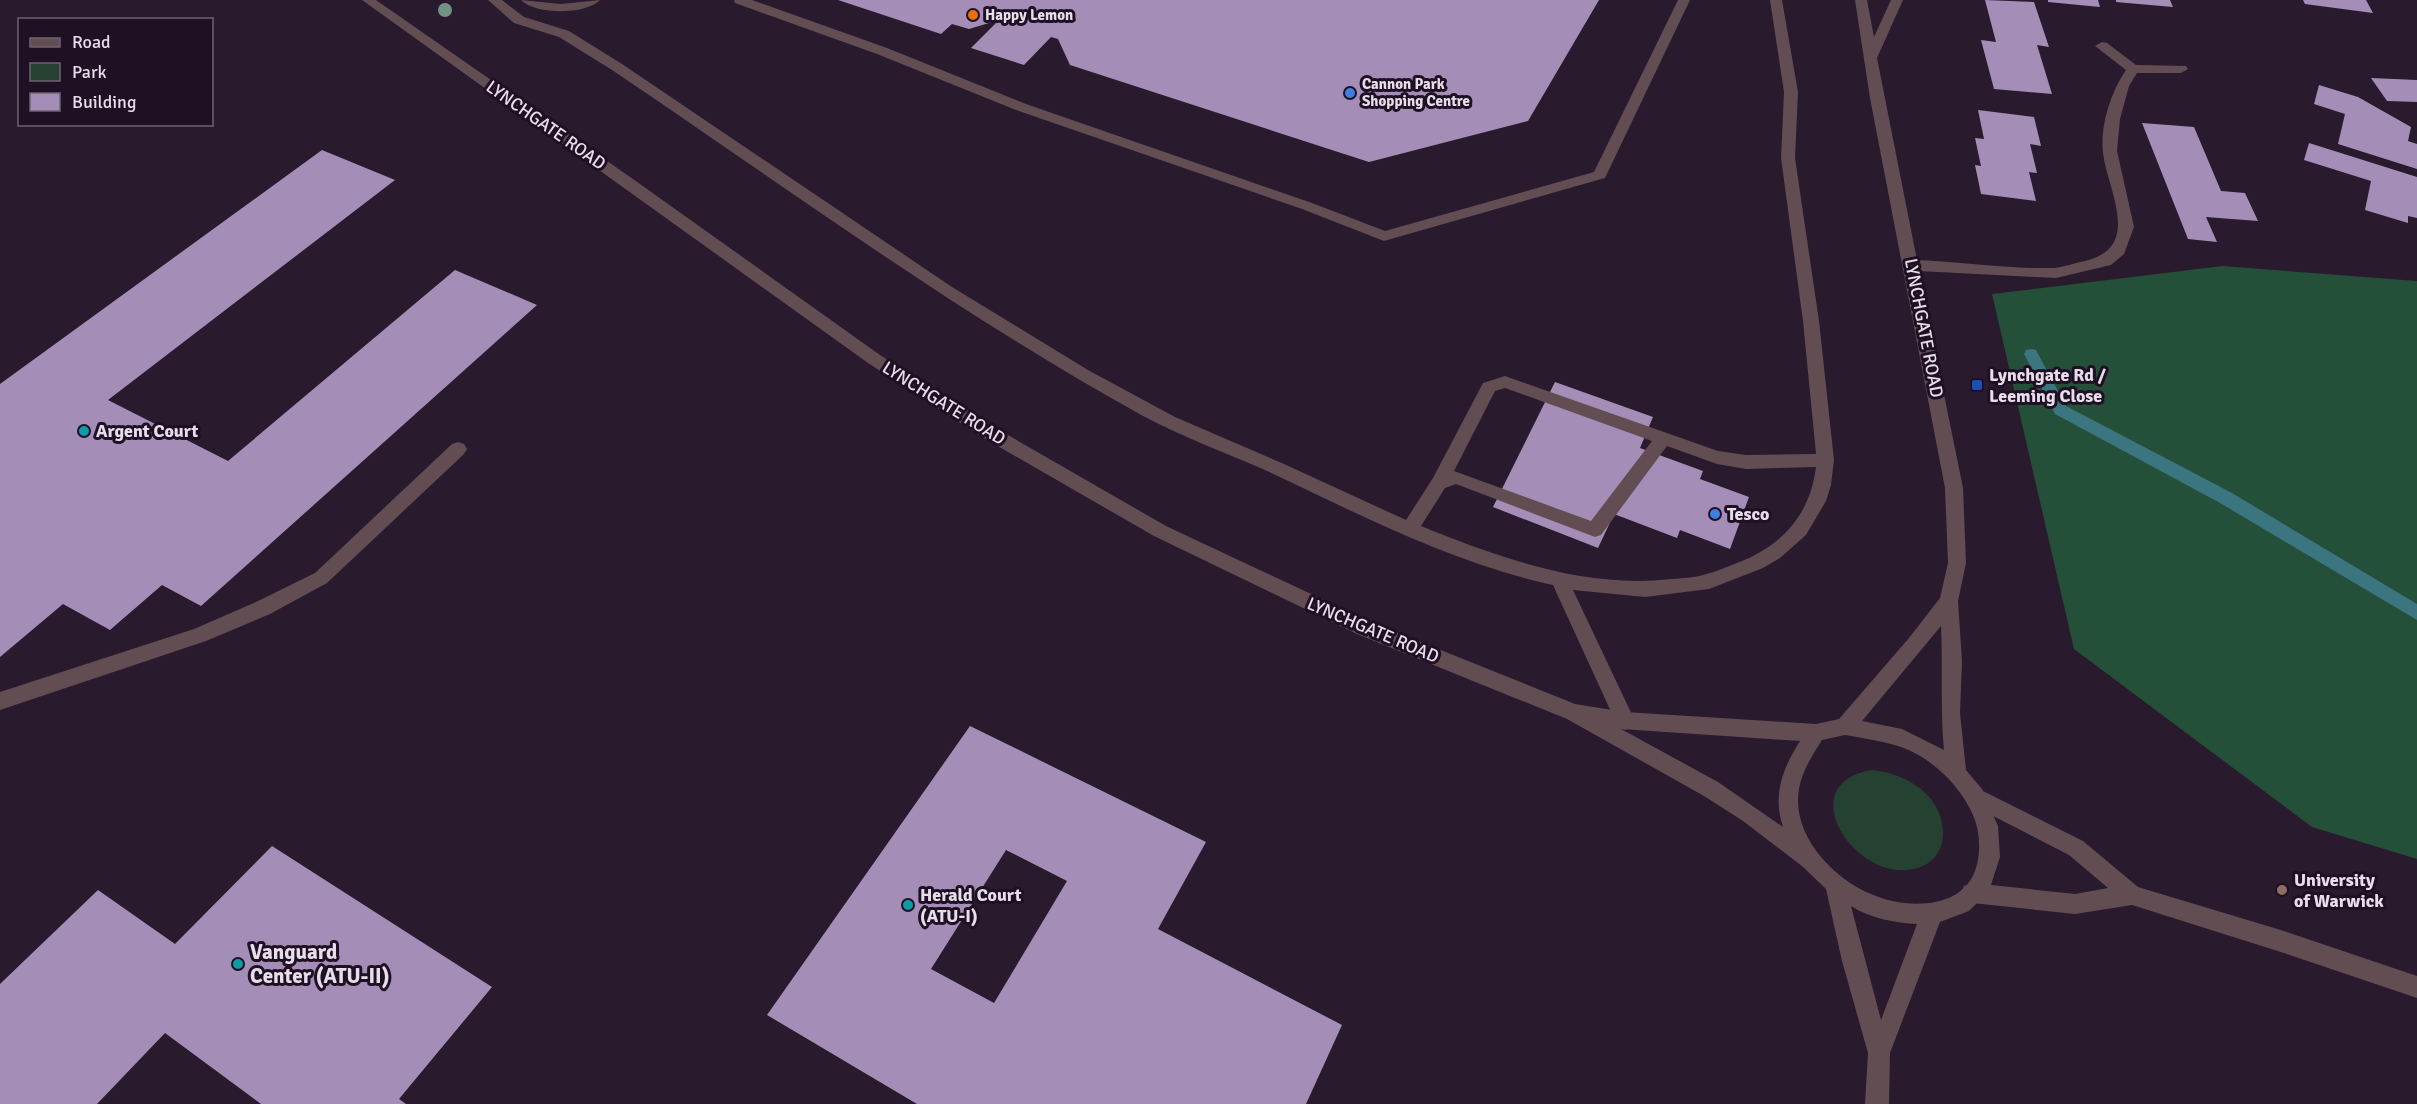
<svg xmlns="http://www.w3.org/2000/svg" width="2417" height="1104" font-family="Signika,sans-serif">
<style>
.green{fill:#244131}
.forest{fill:#244f38}
.lines{fill:none;stroke-linecap:round;stroke-linejoin:round}
.stream{fill:#3b7580;fill-rule:evenodd}
.building{fill:#a48eb7;fill-rule:evenodd}
.service{fill:#614d52;fill-rule:evenodd}
.minor{fill:#614d52;fill-rule:evenodd}
.tree{fill:#729283}
.food-dot{fill:#e8710a;stroke:#201023;stroke-width:2}
.shop-dot{fill:#3f7fe0;stroke:#201023;stroke-width:2}
.transit-dot{fill:#1a4fb4;stroke:#201023;stroke-width:2}
.culture-dot{fill:#0f9aa8;stroke:#201023;stroke-width:2}
.education-dot{fill:#8d6e63;stroke:#201023;stroke-width:2}
.labels{text-anchor:middle;dominant-baseline:central;stroke-width:6;stroke-linejoin:round;paint-order:stroke}
.far-poi-label{font-size:15px;font-weight:bold;fill:#e8ddeb;stroke:#201023;text-anchor:start}
.street-label{font-size:18px;fill:#e8ddeb;stroke:#201023}
.poi-label{font-size:18px;font-weight:bold;fill:#e8ddeb;stroke:#201023;text-anchor:start}
.near-poi-label{font-size:21px;font-weight:bold;fill:#e8ddeb;stroke:#201023;text-anchor:start}
</style>
<rect width="100%" height="100%" fill="#2a1a2d"/>
<!-- green -->
<path class="green" d="M 1872,770 C 1891,772 1907,778 1922,790 C 1949,812 1954,860 1914,869 C 1855,883 1790,783 1872,770 Z"/>
<!-- forest -->
<path class="forest" d="M 2222,266 L 2417,281 L 2417,859 L 2312,827 L 2074,649 L 1992,294 Z"/>
<g class="lines">
<!-- stream -->
<path class="stream" d="M 2031,349 L 2036,350 L 2066,406 L 2232,493 L 2417,604 L 2417,620 L 2220,503 L 2055,414 L 2024,354 L 2026,350 Z"/>
</g>
<!-- building -->
<g class="building">
<path d="M 838,0 L 1599,0 L 1528,121 L 1369,162 L 1070,65 L 1058,39 L 1051,37 L 1024,65 L 971,48 L 999,20 L 969,29 L 952,24 L 941,34 Z"/>
<path d="M 1985,0 L 2034,2 L 2049,47 L 2037,45 L 2052,94 L 1994,89 L 1981,40 L 1996,42 Z"/>
<path d="M 2048,0 L 2098,0 L 2100,7 L 2048,2 Z"/>
<path d="M 2116,0 L 2170,0 L 2173,7 L 2116,2 Z"/>
<path d="M 2303,0 L 2366,0 L 2373,13 L 2305,4 Z"/>
<path d="M 2371,78 L 2417,80 L 2417,102 L 2387,101 Z"/>
<path d="M 2319,85 L 2358,97 L 2411,127 L 2408,141 L 2417,144 L 2417,169 L 2338,144 L 2345,114 L 2314,104 Z"/>
<path d="M 1978,110 L 2034,117 L 2041,146 L 2030,144 L 2037,173 L 2029,172 L 2036,201 L 1981,194 L 1975,165 L 1981,166 L 1975,138 L 1984,139 Z"/>
<path d="M 2142,123 L 2194,127 L 2221,191 L 2245,193 L 2258,221 L 2206,217 L 2217,242 L 2188,239 Z"/>
<path d="M 2309,143 L 2417,177 L 2417,218 L 2408,216 L 2408,223 L 2365,210 L 2371,181 L 2304,160 Z"/>
<path d="M 322,150 L 395,180 L 108,400 L 228,461 L 455,270 L 537,305 L 201,606 L 162,585 L 110,630 L 63,604 L 0,657 L 0,384 Z"/>
<path d="M 1555,382 L 1653,417 L 1640,448 L 1703,471 L 1700,479 L 1749,497 L 1730,549 L 1680,530 L 1677,538 L 1614,514 L 1598,548 L 1493,507 Z"/>
<path d="M 970,726 L 1206,842 L 1158,929 L 1342,1025 L 1306,1104 L 917,1104 L 767,1015 ZM 1006,850 L 1067,881 L 994,1003 L 931,969 Z"/>
<path d="M 272,846 L 492,987 L 399,1099 L 406,1104 L 261,1104 L 165,1033 L 97,1104 L 0,1104 L 0,984 L 98,890 L 175,944 Z"/>
</g>
<g class="lines">
<!-- service -->
<g class="service">
<path d="M 488,0 L 502,0 L 524,17 L 569,31 L 622,64 L 952,287 L 1088,370 L 1175,417 L 1284,464 L 1406,520 L 1433,478 L 1483,383 L 1505,376 L 1718,451 L 1746,455 L 1816,454 L 1803,321 L 1781,158 L 1784,92 L 1770,0 L 1782,0 L 1798,92 L 1795,158 L 1819,321 L 1834,460 L 1831,485 L 1826,501 L 1806,535 L 1780,558 L 1763,568 L 1709,589 L 1645,597 L 1573,590 L 1635,721 L 1632,727 L 1625,730 L 1618,727 L 1553,585 C 1457,564 1370,520 1282,478 C 1236,456 1188,440 1143,416 C 958,314 787,188 612,70 L 559,37 L 514,23 ZM 1505,388 L 1652,441 L 1591,521 L 1454,471 L 1495,391 ZM 1667,446 L 1717,464 L 1746,469 L 1816,467 C 1810,515 1782,546 1737,563 C 1726,567 1715,572 1703,575 C 1693,578 1682,578 1671,579 C 1585,589 1500,558 1421,526 L 1445,488 L 1456,484 L 1595,537 L 1601,535 Z"/>
<path d="M 521,0 L 561,4 L 600,0 C 585,15 536,15 521,0 Z"/>
<path d="M 734,0 L 752,0 L 887,48 L 1026,104 L 1312,203 L 1385,231 L 1594,172 L 1678,0 L 1690,0 L 1605,178 L 1384,241 L 1302,209 L 1016,110 L 877,54 L 735,3 Z"/>
<path d="M 458,442 L 464,444 L 467,449 L 464,454 L 327,583 L 270,614 L 206,641 L 0,710 L 0,692 L 194,629 L 256,602 L 315,573 L 452,444 Z"/>
<path d="M 1975,787 L 2083,841 L 2138,887 L 2284,931 L 2417,976 L 2417,998 L 2284,953 L 2132,905 L 2075,914 L 1972,903 L 1964,900 L 1961,893 L 1964,886 L 1972,883 L 2075,894 L 2108,888 L 2069,855 L 1968,803 L 1965,796 L 1968,789 Z"/>
</g>
<!-- minor -->
<path class="minor" d="M 362,0 L 376,0 L 633,179 L 880,355 L 994,427 L 1166,526 L 1371,622 L 1575,704 L 1625,712 L 1816,724 L 1839,719 L 1909,638 L 1940,598 L 1948,563 L 1945,488 L 1870,98 L 1855,0 L 1867,0 L 1874,37 L 1891,0 L 1903,0 L 1877,58 L 1917,260 C 1962,262 2009,269 2054,268 C 2064,267 2075,263 2085,261 C 2143,247 2108,192 2103,153 C 2100,125 2111,92 2126,70 L 2095,46 L 2102,42 L 2107,43 L 2136,65 L 2186,66 L 2188,69 L 2181,73 L 2137,73 L 2129,86 L 2120,119 L 2117,151 L 2134,227 L 2124,254 L 2111,265 L 2056,278 L 1919,271 L 1963,488 L 1966,563 L 1958,601 L 1962,661 L 1960,713 L 1966,770 L 1982,789 L 1998,826 L 2000,857 L 1989,891 L 1969,911 L 1940,922 L 1890,1053 L 1889,1104 L 1865,1104 L 1868,1053 L 1842,961 L 1826,889 L 1802,866 L 1743,821 L 1704,796 L 1567,719 L 1357,634 L 1154,536 L 982,437 L 868,363 ZM 1941,626 C 1943,668 1940,709 1944,750 L 1902,729 L 1862,721 ZM 1621,729 L 1800,741 C 1783,768 1772,795 1783,827 L 1718,782 ZM 1845,735 C 1862,738 1881,741 1898,746 C 1930,756 1960,785 1973,815 C 1980,831 1981,851 1976,868 C 1963,911 1904,909 1871,894 C 1832,878 1791,834 1799,789 C 1802,771 1812,756 1822,740 ZM 1851,906 C 1870,918 1895,923 1917,924 L 1881,1020 Z"/>
</g>
<!-- trees -->
<circle class="tree" cx="445" cy="10" r="7"/>
<!-- markers -->
<circle class="food-dot" cx="973" cy="15" r="6"/>
<g class="shop-dot">
<circle cx="1350" cy="93" r="6"/>
<circle cx="1715" cy="514" r="6"/>
</g>
<rect class="transit-dot" x="1971" y="379" width="12" height="12" rx="3"/>
<g class="culture-dot">
<circle cx="84" cy="431" r="6"/>
<circle cx="908" cy="905" r="6"/>
<circle cx="238" cy="964" r="6"/>
</g>
<circle class="education-dot" cx="2282" cy="890" r="6"/>
<g class="labels">
<!-- far-poi labels -->
<g class="far-poi-label">
<text x="985" y="15">Happy Lemon</text>
<text x="1362" y="84">Cannon Park<tspan x="1362" dy="17">Shopping Centre</tspan></text>
</g>
<!-- street labels -->
<g class="street-label">
<text transform="translate(546 125) rotate(35)">LYNCHGATE ROAD</text>
<text transform="translate(1924 328) rotate(79)">LYNCHGATE ROAD</text>
<text transform="translate(944 403) rotate(32)">LYNCHGATE ROAD</text>
<text transform="translate(1373 630) rotate(23)">LYNCHGATE ROAD</text>
</g>
<!-- poi labels -->
<g class="poi-label">
<text x="1989" y="375">Lynchgate Rd /<tspan x="1989" dy="21">Leeming Close</tspan></text>
<text x="96" y="431">Argent Court</text>
<text x="1727" y="514">Tesco</text>
<text x="2294" y="880">University<tspan x="2294" dy="21">of Warwick</tspan></text>
<text x="920" y="895">Herald Court<tspan x="920" dy="21">(ATU-I)</tspan></text>
</g>
<!-- near-poi labels -->
<g class="near-poi-label">
<text x="250" y="952">Vanguard<tspan x="250" dy="24">Center (ATU-II)</tspan></text>
</g>
</g>
<!-- legend -->
<rect x="18" y="18" width="195" height="108" fill="#201023" stroke="#706273" stroke-width="1.5"/>
<rect x="30" y="38" width="30" height="9" fill="#614d52" stroke="#706273" stroke-width="1.5"/>
<text x="72" y="48" font-size="18" fill="#e8ddeb">Road</text>
<rect x="30" y="63" width="30" height="18" fill="#244131" stroke="#706273" stroke-width="1.5"/>
<text x="72" y="78" font-size="18" fill="#e8ddeb">Park</text>
<rect x="30" y="93" width="30" height="18" fill="#a48eb7" stroke="#706273" stroke-width="1.5"/>
<text x="72" y="108" font-size="18" fill="#e8ddeb">Building</text>
</svg>
